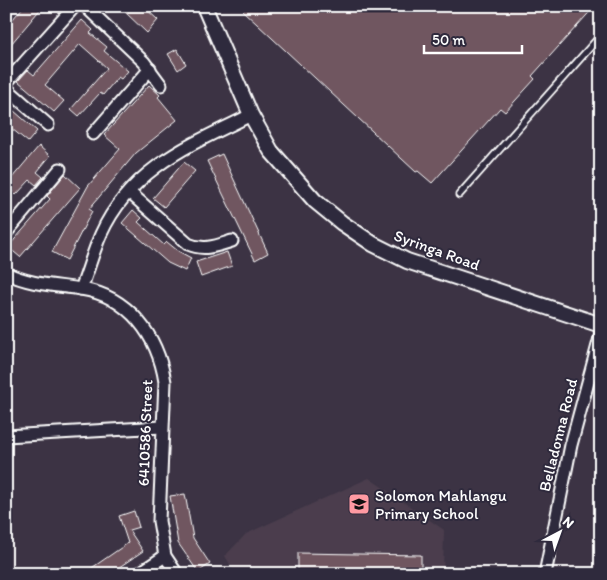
<svg xmlns="http://www.w3.org/2000/svg" width="607" height="580" font-family="Itim,sans-serif">
<style>
.built{fill:#4b3e4d}
.building{fill:#6f5761;stroke:#fff}
.lines{fill:none;stroke-linecap:round;stroke-linejoin:round}
.service-casing{stroke:#fff;stroke-width:9}
.minor-casing{stroke:#fff;stroke-width:15}
.tertiary-casing{stroke:#fff;stroke-width:18}
.service{stroke:#2f2a3d;stroke-width:5.5}
.minor{stroke:#2f2a3d;stroke-width:11}
.tertiary{stroke:#2f2a3d;stroke-width:14}
.labels{text-anchor:middle;dominant-baseline:central;stroke-width:4;stroke-linejoin:round;paint-order:stroke}
.street-label{font-size:16px;fill:#fff;stroke:#2f2a3d}
.poi-label{font-size:16px;fill:#fff;stroke:#2f2a3d;text-anchor:start}
</style>
<rect width="100%" height="100%" fill="#3c3344"/>
<filter id="ink" filterUnits="userSpaceOnUse"><feTurbulence type="fractalNoise" baseFrequency=".02" numOctaves="2"/><feDisplacementMap in="SourceGraphic" scale="10" xChannelSelector="R" yChannelSelector="G"/><feConvolveMatrix kernelMatrix="1 2 1 2 8 2 1 2 1" color-interpolation-filters="sRGB"/></filter>
<g filter="url(#ink)">
<!-- built -->
<path class="built" d="M 369,478 L 444,530 L 443,574 L 236,574 L 225,556 L 246,534 Z"/>
<!-- building -->
<g class="building">
<path d="M 24,6 L 43,6 L 6,50 L 6,27 Z"/>
<path d="M 131,6 L 143,6 L 158,20 L 147,33 L 125,12 Z"/>
<path d="M 248,6 L 595,6 L 532,76 L 535,79 L 505,112 L 500,108 L 432,183 L 418,171 L 416,172 L 243,11 Z"/>
<path d="M 82,20 L 93,30 L 90,33 L 107,47 L 104,51 L 128,71 L 121,79 L 118,77 L 103,95 L 100,93 L 79,116 L 71,109 L 107,68 L 80,44 L 45,85 L 64,101 L 54,112 L 18,81 L 28,70 L 34,75 Z"/>
<path d="M 177,49 L 186,64 L 178,70 L 168,54 Z"/>
<path d="M 149,85 L 160,95 L 158,97 L 177,120 L 136,153 L 89,209 L 92,211 L 67,260 L 52,252 L 88,186 L 120,149 L 104,135 Z"/>
<path d="M 6,104 L 37,131 L 28,142 L 6,124 Z"/>
<path d="M 39,146 L 50,156 L 37,172 L 43,177 L 36,185 L 30,180 L 16,195 L 6,185 Z"/>
<path d="M 222,154 L 268,253 L 255,260 L 207,161 Z"/>
<path d="M 184,162 L 195,171 L 164,207 L 153,198 Z"/>
<path d="M 65,174 L 80,188 L 20,257 L 8,247 L 50,199 L 47,196 Z"/>
<path d="M 133,210 L 142,218 L 138,222 L 164,245 L 167,242 L 178,251 L 191,258 L 185,271 L 168,263 L 122,223 Z"/>
<path d="M 227,252 L 232,266 L 201,277 L 196,262 Z"/>
<path d="M 185,494 L 193,538 L 210,564 L 198,572 L 178,543 L 170,496 Z"/>
<path d="M 134,511 L 139,527 L 129,530 L 143,551 L 109,574 L 83,574 L 128,543 L 119,516 Z"/>
<path d="M 298,553 L 421,555 L 421,572 L 298,570 Z"/>
</g>
<g class="lines">
<!-- service casing -->
<g class="service-casing">
<path id="service" d="M 459,195 L 601,35"/>
</g>
<!-- minor casing -->
<g class="minor-casing">
<g id="minor">
<path d="M 85,6 L 144,62 L 161,85"/>
<path d="M 6,83 L 75,6"/>
<path d="M 6,88 L 48,125"/>
<path d="M 93,134 L 150,69"/>
<path d="M 129,192 L 188,244 C 204,251 216,246 232,241"/>
<path d="M 6,233 L 60,169"/>
<path d="M 6,273 C 31,285 55,285 81,289 C 129,296 158,336 165,382 L 159,521 L 165,556 L 177,574"/>
<path d="M 81,289 C 88,271 93,252 101,234 C 131,168 190,145 251,115"/>
<path d="M 6,436 L 162,427"/>
<path d="M 138,574 L 165,556"/>
<path d="M 545,574 L 571,445 L 601,334"/>
</g>
</g>
<!-- tertiary casing -->
<g class="tertiary-casing">
<path id="tertiary" d="M 204,6 L 251,115 L 271,151 L 315,201 L 342,223 L 373,244 L 407,261 L 601,325"/>
</g>
<!-- service -->
<use href="#service" class="service"/>
<!-- minor -->
<use href="#minor" class="minor"/>
<!-- tertiary -->
<use href="#tertiary" class="tertiary"/>
</g>
</g>
<!-- icons -->
<defs>
<g id="school-square" transform="scale(1.125)"><rect x="-9" y="-9" width="18" height="18" rx="4" fill="#ff9aa2" stroke="#2f2a3d"/><path d="M0-5L7-2L0 1L-7-2ZM-4 1L0 2.5L4 1V4Q0 6-4 4Z" fill="#111"/></g>
</defs>
<g fill-rule="evenodd">
<use href="#school-square" x="359" y="504"/>
</g>
<g class="labels">
<!-- street labels -->
<g class="street-label">
<text transform="translate(437 250) rotate(20)">Syringa Road</text>
<text transform="translate(145 433) rotate(-88)">6410586 Street</text>
<text transform="translate(558 435) rotate(-76)">Belladonna Road</text>
</g>
<!-- poi labels -->
<g class="poi-label">
<text x="375" y="495">Solomon Mahlangu<tspan x="375" dy="18">Primary School</tspan></text>
</g>
</g>
<!-- margin -->
<rect width="607" height="580" fill="none" stroke="#2f2a3d" stroke-width="25"/>
<rect x="12" y="12" width="582" height="555" fill="none" stroke="#fff" stroke-width="2" filter="url(#ink)"/>
<!-- north arrow -->
<g transform="translate(560 532) rotate(41)" stroke="#2f2a3d" stroke-width="4" paint-order="stroke">
<path d="M0-4L9 19L0 12L-9 19Z" fill="#ffffff"/>
<text y="-8" font-size="14" font-weight="bold" text-anchor="middle" fill="#ffffff">N</text>
</g>
<!-- scale -->
<path d="M424 45v8h98v-8" fill="none" stroke="#ffffff" stroke-width="2.5"/>
<text x="432" y="45" font-size="15" fill="#ffffff" stroke="#2f2a3d" stroke-width="4" paint-order="stroke">50 m</text>
</svg>
